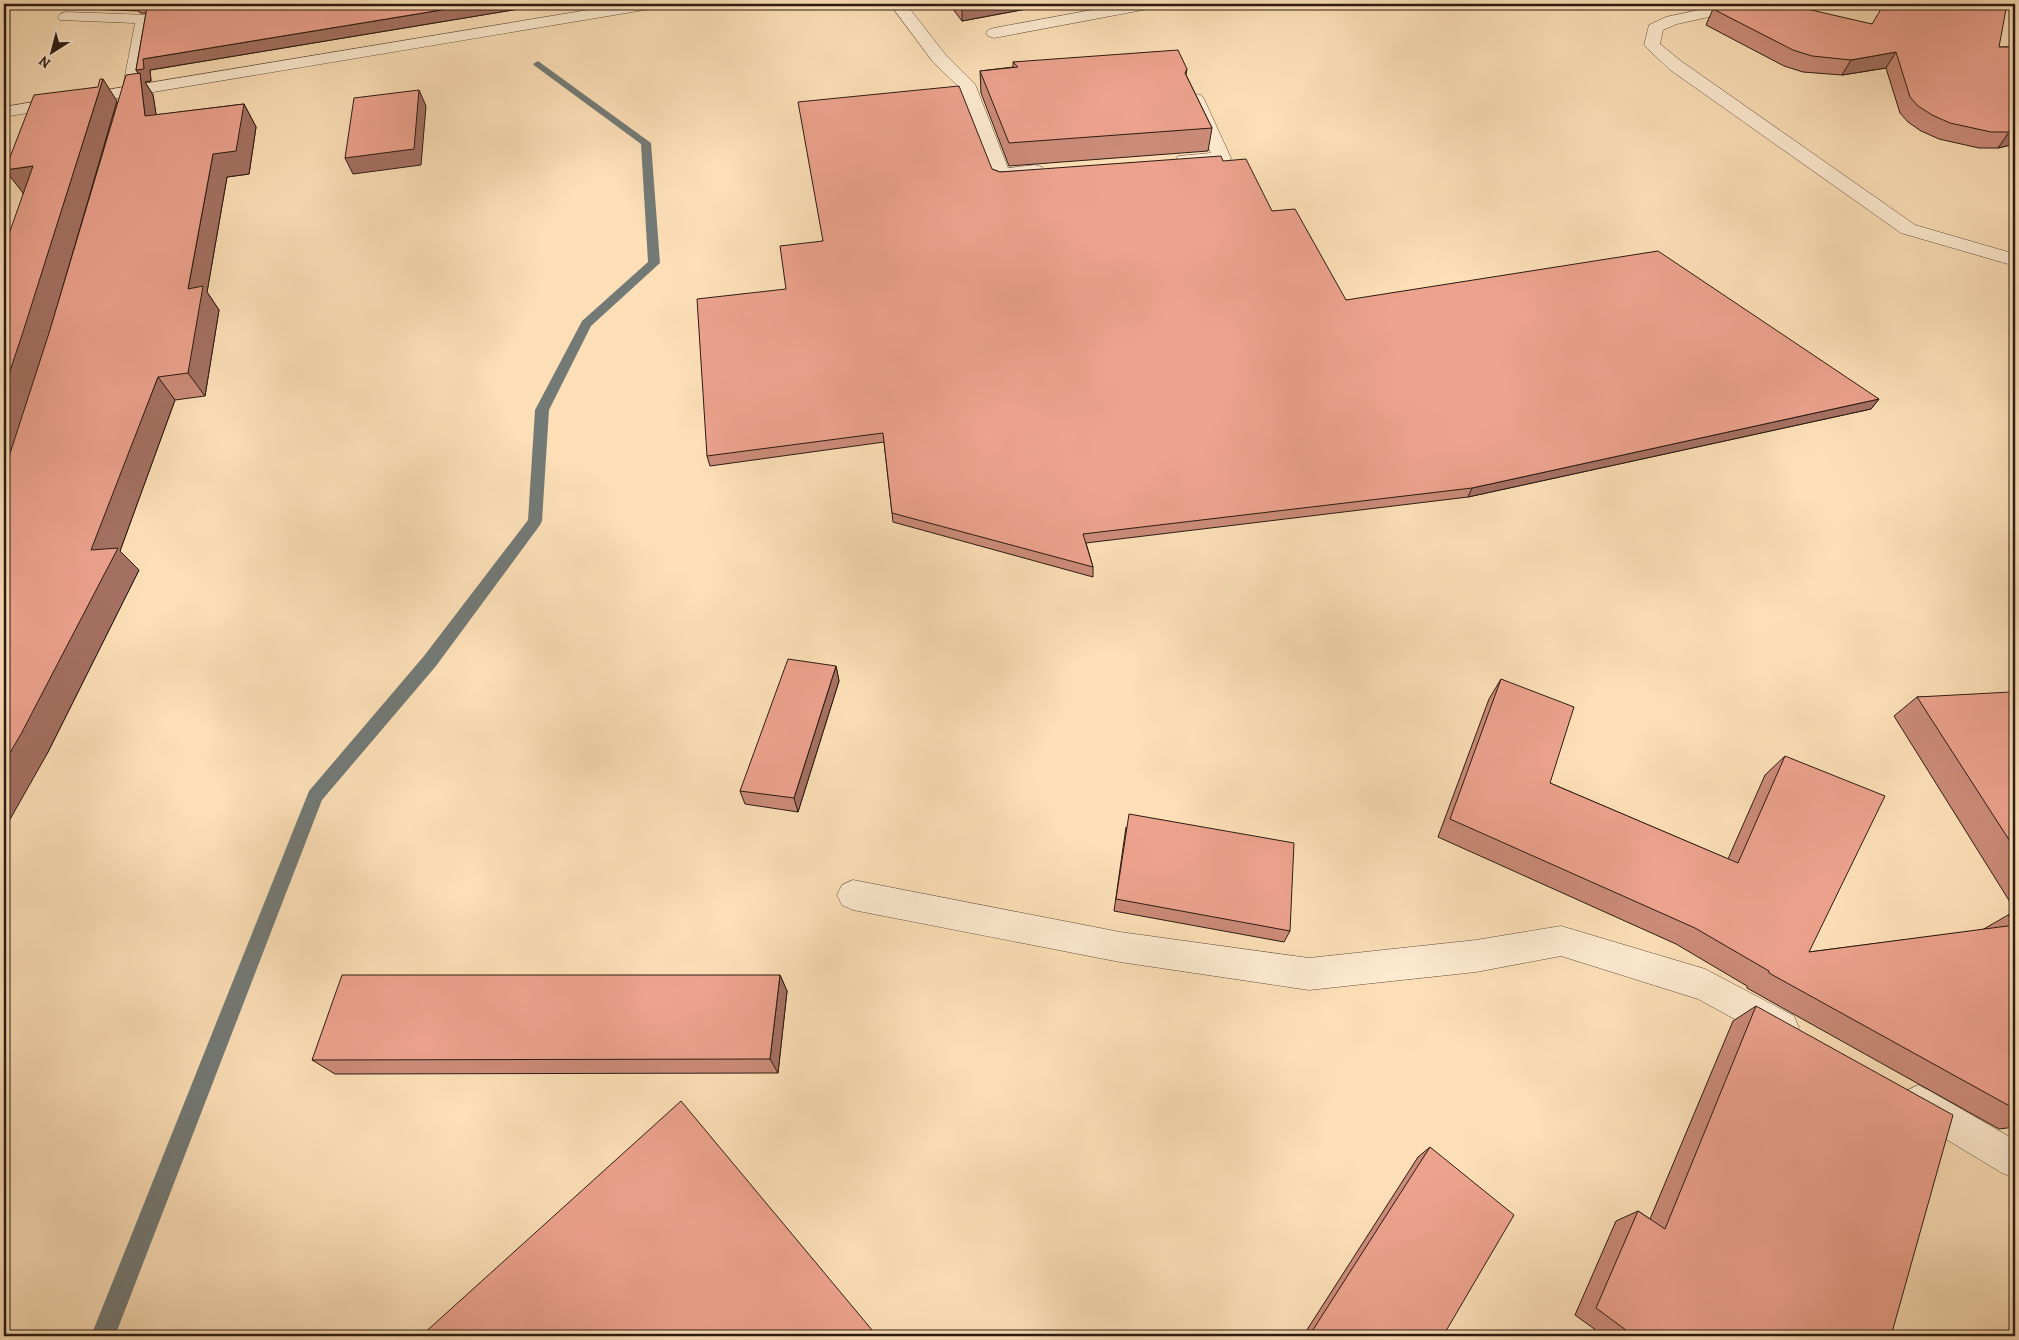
<svg xmlns="http://www.w3.org/2000/svg" width="2019" height="1340" font-family="Alegreya,serif">
<style>
.lines{fill:none;stroke-linecap:round;stroke-linejoin:round}
.stream{fill:#737a76;fill-rule:evenodd}
.service-casing{stroke:#604c3c;stroke-width:1}
.minor-casing{stroke:#604c3c;stroke-width:1}
.service{fill:#fdead0;fill-rule:evenodd}
.minor{fill:#fdead0;fill-rule:evenodd}
.wall{fill:#cb8b79;stroke:#2c1b13}
.shaded-wall{fill:#a57163;stroke:#2c1b13}
.building{fill:#eca28d;stroke:#2c1b13}
</style>
<rect width="100%" height="100%" fill="#fcdfb7"/>
<filter id="stains"><feTurbulence type="fractalNoise" baseFrequency=".004" numOctaves="4"/><feColorMatrix values="0 0 0 0 .2 0 0 0 0 .09 0 0 0 0 .02 0 0 0 .5 -.17"/></filter>
<radialGradient id="worn" r=".72"><stop offset=".6" stop-color="#630" stop-opacity="0"/><stop offset="1" stop-color="#630" stop-opacity=".3"/></radialGradient>
<g class="lines">
<!-- stream -->
<path class="stream" d="M 538,61 L 651,143 L 660,263 L 591,326 L 549,410 L 542,521 L 540,525 L 436,666 L 322,800 L 115,1336 L 91,1336 L 309,791 L 424,656 L 528,520 L 535,410 L 582,321 L 648,262 L 641,144 L 535,66 L 533,64 Z"/>
<!-- service casing -->
<g class="service-casing">
<g id="service">
<path d="M 890,4 L 906,4 L 945,54 L 975,84 L 1008,168 L 1035,165 L 1042,167 L 1044,171 L 1042,175 L 1001,180 L 994,178 L 958,86 L 933,62 Z"/>
<path d="M 1124,4 L 1156,4 L 1154,7 L 1148,9 L 994,38 L 988,36 L 986,33 L 988,30 L 994,28 Z"/>
<path d="M 1727,4 L 1756,4 L 1754,7 L 1677,24 L 1663,30 L 1660,44 L 1681,61 L 1915,225 L 2015,254 L 2015,266 L 1901,233 L 1669,69 L 1644,45 L 1649,25 L 1666,17 Z"/>
<path d="M 66,12 L 150,15 L 152,18 L 140,92 L 137,96 L 131,97 L 125,96 L 122,92 L 135,23 L 60,20 L 58,17 L 60,14 Z"/>
<path d="M 1195,94 L 1201,95 L 1204,99 L 1231,158 L 1229,162 L 1185,166 L 1178,164 L 1176,160 L 1178,156 L 1211,153 L 1186,99 L 1189,95 Z"/>
<path d="M 853,880 L 1120,932 L 1309,958 L 1476,940 L 1561,926 L 1705,969 L 1794,1016 L 1799,1028 L 1794,1040 L 1782,1045 L 1698,999 L 1561,956 L 1476,972 L 1309,990 L 1120,962 L 853,910 L 842,905 L 837,895 L 842,885 Z"/>
<path d="M 1918,1085 L 1930,1091 L 2015,1140 L 2015,1178 L 2002,1173 L 1906,1115 L 1900,1103 L 1906,1091 Z"/>
</g>
</g>
<!-- minor casing -->
<g class="minor-casing">
<path id="minor" d="M 624,4 L 658,4 L 656,7 L 650,9 L 4,117 L 4,107 Z"/>
</g>
<!-- service -->
<use href="#service" class="service"/>
<!-- minor -->
<use href="#minor" class="minor"/>
</g>
<!-- wall -->
<g class="wall">
<path d="M 58,4 L 549,4 L 150,70 L 151,81 L 145,82 L 153,95 L 156,115 L 244,104 L 256,127 L 249,174 L 227,177 L 207,292 L 219,310 L 205,396 L 175,400 L 120,551 L 139,570 L 47,754 L 23,193 L 117,101 L 59,302 L 138,73 L 136,70 L 146,13 L 140,13 L 139,11 L 61,8 Z"/>
<path d="M 949,4 L 1053,4 L 962,21 Z"/>
<path d="M 1713,9 L 1872,24 L 1999,47 L 2015,47 L 2015,144 L 1998,148 L 1979,148 L 1939,139 L 1921,131 L 1908,122 L 1900,113 L 1886,68 L 1842,75 L 1803,72 L 1784,66 L 1706,25 Z"/>
<path d="M 1013,62 L 1187,69 L 1186,75 L 1212,128 L 1208,151 L 1009,166 L 981,93 L 980,71 L 1013,67 Z"/>
<path d="M 1223,161 L 1272,211 L 1346,300 L 1879,399 L 1871,409 L 1468,497 L 1086,543 L 1093,567 L 1093,577 L 893,522 L 884,442 L 710,466 L 707,456 L 786,289 L 822,241 L 992,169 L 1000,172 Z"/>
<path d="M 836,666 L 839,681 L 798,812 L 745,804 L 740,791 Z"/>
<path d="M 1501,679 L 1550,783 L 1728,859 L 1765,775 L 1785,756 L 1809,952 L 1982,930 L 2008,915 L 2015,914 L 2015,1127 L 1999,1129 L 1747,988 L 1747,986 L 1676,944 L 1438,837 L 1489,699 Z"/>
<path d="M 1917,697 L 2015,698 L 2015,910 L 1894,716 Z"/>
<path d="M 1126,827 L 1290,931 L 1284,942 L 1114,911 Z"/>
<path d="M 780,975 L 787,991 L 778,1073 L 335,1074 L 312,1060 Z"/>
<path d="M 1756,1006 L 1891,1336 L 1604,1336 L 1575,1315 L 1616,1221 L 1638,1211 L 1650,1219 L 1733,1021 Z"/>
<path d="M 1430,1147 L 1443,1336 L 1303,1336 L 1418,1157 Z"/>
</g>
<!-- shaded-wall -->
<g class="shaded-wall">
<path d="M 478,4 L 549,4 L 150,70 L 151,81 L 145,82 L 153,95 L 160,139 L 145,116 L 140,76 L 136,70 L 143,59 Z"/>
<path d="M 962,4 L 1053,4 L 962,21 Z"/>
<path d="M 1896,52 L 1886,68 L 1842,75 L 1851,60 Z"/>
<path d="M 103,79 L 117,101 L 43,355 L 4,479 L 4,389 Z"/>
<path d="M 419,90 L 426,106 L 421,165 L 353,174 L 345,158 Z"/>
<path d="M 244,104 L 256,127 L 249,174 L 227,177 L 207,292 L 219,310 L 205,396 L 188,373 L 188,289 L 213,154 Z"/>
<path d="M 2015,130 L 2015,144 L 1998,148 L 2009,132 Z"/>
<path d="M 33,166 L 50,189 L 23,193 L 5,170 Z"/>
<path d="M 158,377 L 175,400 L 120,551 L 139,570 L 47,754 L 4,830 L 4,763 Z"/>
<path d="M 1879,399 L 1871,409 L 1468,497 L 1472,488 Z"/>
<path d="M 836,666 L 839,681 L 798,812 L 794,798 Z"/>
<path d="M 780,975 L 787,991 L 778,1073 L 770,1059 Z"/>
</g>
<!-- building -->
<g class="building">
<path d="M 146,4 L 478,4 L 143,59 L 144,69 L 136,70 L 147,7 Z"/>
<path d="M 1884,4 L 1998,4 L 2006,9 L 1999,47 L 2015,47 L 2015,130 L 2009,132 L 1991,132 L 1950,123 L 1932,115 L 1918,106 L 1910,97 L 1896,52 L 1851,60 L 1812,56 L 1793,50 L 1713,9 L 1807,9 L 1872,24 Z"/>
<path d="M 1178,50 L 1187,69 L 1185,73 L 1212,128 L 1009,143 L 980,71 L 1018,67 L 1013,62 Z"/>
<path d="M 140,73 L 145,116 L 244,104 L 236,151 L 213,154 L 188,289 L 203,286 L 188,373 L 158,377 L 91,550 L 118,548 L 21,734 L 4,763 L 4,472 L 49,333 L 126,75 Z"/>
<path d="M 100,79 L 103,79 L 23,332 L 4,389 L 4,248 L 33,166 L 5,170 L 34,95 L 98,87 Z"/>
<path d="M 959,86 L 992,169 L 1000,172 L 1221,156 L 1223,161 L 1246,159 L 1272,211 L 1295,209 L 1346,300 L 1658,251 L 1879,399 L 1472,488 L 1083,534 L 1093,567 L 892,513 L 883,433 L 707,456 L 697,299 L 786,289 L 780,246 L 823,241 L 798,102 Z"/>
<path d="M 419,90 L 414,149 L 345,158 L 354,98 Z"/>
<path d="M 788,659 L 836,666 L 794,798 L 740,791 Z"/>
<path d="M 1501,679 L 1574,707 L 1550,783 L 1738,863 L 1785,756 L 1885,796 L 1809,952 L 2015,925 L 2015,1109 L 1769,973 L 1769,971 L 1695,928 L 1450,819 Z"/>
<path d="M 2011,692 L 2015,698 L 2015,849 L 1917,697 Z"/>
<path d="M 1129,814 L 1294,843 L 1290,931 L 1116,899 Z"/>
<path d="M 2015,914 L 2015,925 L 2008,915 Z"/>
<path d="M 342,975 L 780,975 L 770,1059 L 312,1060 Z"/>
<path d="M 1756,1006 L 1953,1115 L 1891,1336 L 1634,1336 L 1596,1308 L 1638,1211 L 1665,1229 Z"/>
<path d="M 681,1101 L 877,1336 L 421,1336 Z"/>
<path d="M 1430,1147 L 1514,1215 L 1443,1336 L 1309,1336 Z"/>
</g>
<!-- margin -->
<rect width="2019" height="1340" fill="none" stroke="#fcdfb7" stroke-width="20"/>
<rect x="5" y="5" width="2009" height="1330" fill="none" stroke="#2c1b13" stroke-width="2.5"/>
<rect x="10" y="10" width="1999" height="1320" fill="none" stroke="#2c1b13"/>
<!-- north arrow -->
<g transform="translate(52 52) rotate(216)" stroke="#fdead0" stroke-width="4" paint-order="stroke">
<path d="M0-4L9 19L0 12L-9 19Z" fill="#2c1b13"/>
<text y="-8" font-size="14" font-weight="bold" text-anchor="middle" fill="#2c1b13">N</text>
</g>
<rect width="100%" height="100%" filter="url(#stains)"/>
<rect width="100%" height="100%" fill="url(#worn)"/>
</svg>
